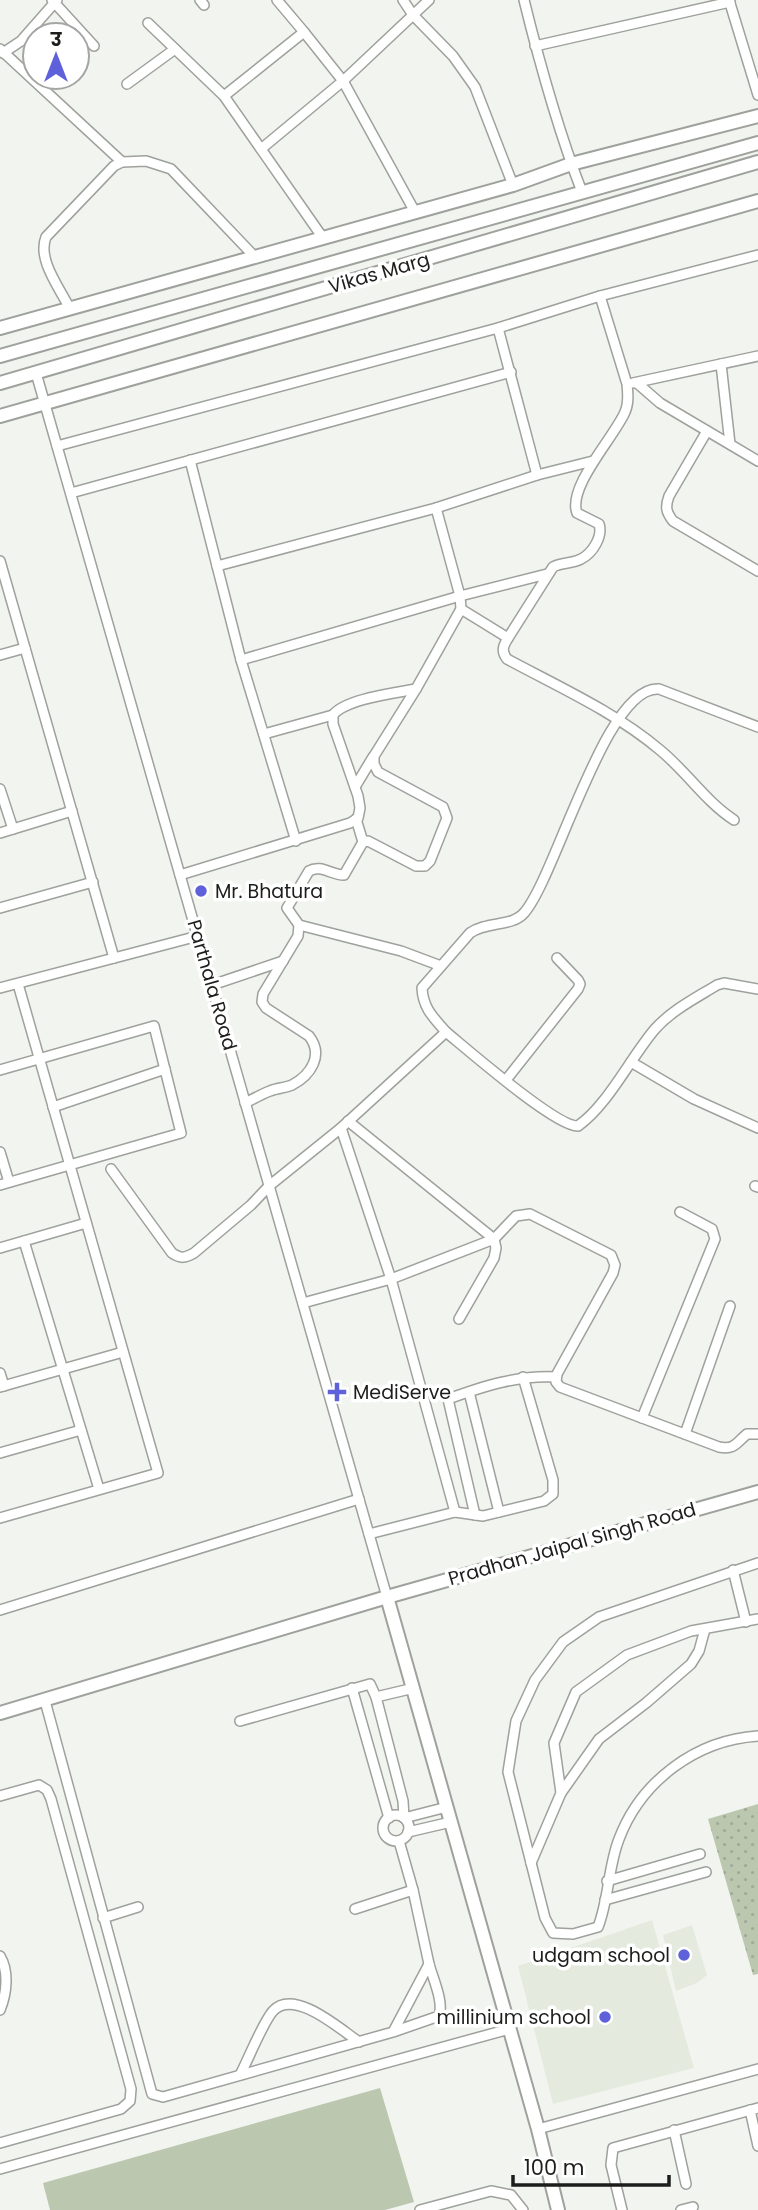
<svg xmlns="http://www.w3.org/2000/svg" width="758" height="2210" font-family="Poppins,'Noto Sans Devanagari',sans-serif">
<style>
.built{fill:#e4ebde}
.grass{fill:#bcc7af}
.park{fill:url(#park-dots)}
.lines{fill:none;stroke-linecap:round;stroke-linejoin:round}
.street-casing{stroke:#9ea19c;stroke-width:12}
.secondary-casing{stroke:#9ea19c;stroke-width:16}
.street{stroke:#fff;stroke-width:9}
.secondary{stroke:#fff;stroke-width:12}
.poi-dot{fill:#5f61da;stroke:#fff;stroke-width:2.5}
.labels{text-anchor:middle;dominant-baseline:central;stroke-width:7;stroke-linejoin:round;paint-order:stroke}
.street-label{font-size:19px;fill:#1d1e1c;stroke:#fff}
.poi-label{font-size:19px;fill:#1d1e1c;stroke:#fff;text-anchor:start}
</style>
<defs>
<pattern id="park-dots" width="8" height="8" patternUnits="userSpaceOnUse" patternTransform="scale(1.75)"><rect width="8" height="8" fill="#bcc7af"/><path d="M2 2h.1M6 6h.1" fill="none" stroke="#a1aa96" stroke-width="1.8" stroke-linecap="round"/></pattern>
</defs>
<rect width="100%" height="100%" fill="#f2f5ef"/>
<!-- built -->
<g class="built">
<path d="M 652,1920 L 694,2068 L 553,2104 L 518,1966 Z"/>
<path d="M 692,1925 L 707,1975 L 697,1983 L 676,1991 L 663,1935 Z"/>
</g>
<!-- grass -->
<path class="grass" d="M 380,2088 L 414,2202 L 385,2210 L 50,2210 L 43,2183 Z"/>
<!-- park -->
<path class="park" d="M 758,1804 L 758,1974 L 753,1975 L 708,1819 Z"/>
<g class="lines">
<!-- street casing -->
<g class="street-casing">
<g id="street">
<path d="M 52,0 L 94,46"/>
<path d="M 200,0 L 204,5"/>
<path d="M 277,0 L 304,32"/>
<path d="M 403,0 L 413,15 L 453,56 L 475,87 L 513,185"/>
<path d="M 524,0 C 540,65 558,130 582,192"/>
<path d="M 729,0 L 758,95"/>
<path d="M 148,23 L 224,96 L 323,238"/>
<path d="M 535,46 L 730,2"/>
<path d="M 0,49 L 122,162"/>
<path d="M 3,53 L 21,41 L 57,0"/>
<path d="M 127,84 L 175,49"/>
<path d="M 224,96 L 304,32 L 343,81 L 415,212"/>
<path d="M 261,149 L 343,81 L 429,0"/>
<path d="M 600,296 L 627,384 C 628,393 629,403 625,412 C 615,436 567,487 577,513 L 599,524 C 603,536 593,553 581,559 C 572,564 562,562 553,567 L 508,638 C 503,646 501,651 507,659 C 559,687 615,712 660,750 C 687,772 705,801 734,820"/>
<path d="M 69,307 C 59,287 37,259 46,237 L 114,166 L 122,162 L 146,161 L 171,169 L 254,256"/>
<path d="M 498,328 L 537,475"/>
<path d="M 721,364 L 730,444"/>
<path d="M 36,373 L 387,1597"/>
<path d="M 633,383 L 758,356"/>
<path d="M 637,383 L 660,403 L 758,461"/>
<path d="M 707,431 L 669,496 C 665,507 666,512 673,521 L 758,571"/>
<path d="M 57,446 L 498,328 L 600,296 L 758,255"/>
<path d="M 190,460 L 241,660 L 296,841"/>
<path d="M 71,493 L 511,372"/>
<path d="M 0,561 L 114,958"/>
<path d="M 217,566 L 436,508 L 537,475 L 593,461"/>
<path d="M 461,609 L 508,638"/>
<path d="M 0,655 L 25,648"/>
<path d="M 241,660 L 460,596 L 547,574"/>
<path d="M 264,734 L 333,715"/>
<path d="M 355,787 L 373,757"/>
<path d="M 0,789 L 13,829"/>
<path d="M 356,819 L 363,842"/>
<path d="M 0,833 L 72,811"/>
<path d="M 180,875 L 350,823 L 358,818 L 360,808 L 358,796 L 333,724 L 333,715 C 345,699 395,693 416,689"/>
<path d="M 0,908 L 93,882"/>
<path d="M 299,925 L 401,951 L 441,966"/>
<path d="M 212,985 L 283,961"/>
<path d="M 0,988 L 198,936"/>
<path d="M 446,1032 C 468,1050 556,1127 578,1126 C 608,1105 631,1057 655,1029 C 672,1010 696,998 717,985 L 724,983 L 758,989"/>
<path d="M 631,1062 L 694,1099 L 758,1128"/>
<path d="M 0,1070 L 154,1026 L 181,1133 L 0,1185"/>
<path d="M 506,1080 L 578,989 L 580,984 L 578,980 L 557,958"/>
<path d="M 245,1103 C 253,1099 262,1094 270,1091 C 277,1088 285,1088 292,1085 C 311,1075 324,1055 309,1036 L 266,1008 L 262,1002 L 263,994 L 298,936 L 299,925 L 287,908 L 309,871 C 321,864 331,875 344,875 L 363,842 L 368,841 L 416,866 L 425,866 L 430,861 L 447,818 L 443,807 L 378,772 L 374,764 L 374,756 L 416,689 L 461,609 L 460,596 L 436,508"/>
<path d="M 53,1107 L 165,1069"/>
<path d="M 348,1121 L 494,1239 L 496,1248 L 494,1258 L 459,1319"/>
<path d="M 341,1128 L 391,1279 L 455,1512 L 369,1534"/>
<path d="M 0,1152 L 9,1182"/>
<path d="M 111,1169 L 172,1253 C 181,1259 185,1258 194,1253 L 251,1205 L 269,1186 L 341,1128 L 446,1032 C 433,1017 423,1008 422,988 L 470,933 C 487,921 512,927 524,913 C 556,877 606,684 659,689 L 758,727"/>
<path d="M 755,1186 L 758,1187"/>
<path d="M 24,1241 L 99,1489"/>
<path d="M 0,1248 L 86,1223"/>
<path d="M 303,1303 L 391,1279 L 494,1239 L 516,1216 L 530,1214 L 611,1255 L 615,1265 L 613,1273 L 557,1374 L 556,1382 L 560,1387 L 719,1447 C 735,1450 736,1443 747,1434 L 758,1434"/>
<path d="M 0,1373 L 4,1386"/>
<path d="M 0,1387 L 123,1352"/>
<path d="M 469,1392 L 499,1512"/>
<path d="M 642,1418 L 715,1239 L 712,1229 L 680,1212"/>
<path d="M 685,1434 L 730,1306"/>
<path d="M 0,1453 L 81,1430"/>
<path d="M 455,1512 L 483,1516 L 544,1501 L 553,1494 L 553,1480 L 523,1377"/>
<path d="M 475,1515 L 448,1399 C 484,1386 518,1375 556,1377"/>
<path d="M 0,1518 L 158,1473 L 18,984"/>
<path d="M 758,1563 L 599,1617 L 563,1642 L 535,1680 L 516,1721 L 508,1772 L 545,1918 L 553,1933 L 573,1934 L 598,1927 C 609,1899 608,1867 619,1839 C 641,1781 696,1740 758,1736"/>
<path d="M 733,1570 L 746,1622"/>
<path d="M 0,1610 L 359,1499"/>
<path d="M 352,1688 L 389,1818"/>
<path d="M 376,1697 L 414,1688"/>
<path d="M 45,1701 L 152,2094 L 163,2097 L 393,2032 L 439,2016 C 444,2002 433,1979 429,1964 L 393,2032"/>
<path d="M 240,1721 L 370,1684 L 376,1697 L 403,1801 L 404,1818 L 447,1807"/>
<path d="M 561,1793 L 599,1739 L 646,1703 L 691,1664 L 699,1651 L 705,1629"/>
<path d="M 0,1796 L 39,1785 L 47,1790 L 51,1799 L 131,2089 L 130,2101 L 121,2109 L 0,2143"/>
<circle cx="396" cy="1828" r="13"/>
<path d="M 408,1832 L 451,1822"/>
<path d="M 399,1841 L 413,1890 L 429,1964"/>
<path d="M 531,1863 L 561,1793 L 554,1743 L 576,1692 L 627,1655 L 691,1631 L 758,1619"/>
<path d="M 607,1881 L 700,1854"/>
<path d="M 605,1900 L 706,1872"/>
<path d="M 355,1909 L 413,1890"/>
<path d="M 103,1918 L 138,1907"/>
<path d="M 0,1956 C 9,1971 7,1993 0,2010"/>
<path d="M 240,2075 C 248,2060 263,2022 273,2011 C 294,1988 340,2029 359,2042"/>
<path d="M 750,2110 L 758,2146"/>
<path d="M 538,2129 L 758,2069"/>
<path d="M 674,2130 L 686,2184"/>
<path d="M 0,2169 L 509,2029"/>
<path d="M 420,2210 L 491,2191 L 511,2195 L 523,2210"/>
<path d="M 622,2210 L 611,2165 L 613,2148 L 758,2108"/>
<path d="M 681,2210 L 693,2207"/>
</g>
</g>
<!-- secondary casing -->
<g class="secondary-casing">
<g id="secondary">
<path d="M 0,328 L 513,185 L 571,164 L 758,116"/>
<path d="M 0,356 L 758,143"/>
<path d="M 0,383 L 758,162"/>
<path d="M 0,416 L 758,201"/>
<path d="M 387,1597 L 538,2129 L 558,2210"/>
<path d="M 0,1713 L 387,1597 L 758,1492"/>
</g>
</g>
<!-- street -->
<use href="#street" class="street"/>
<!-- secondary -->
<use href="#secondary" class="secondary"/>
</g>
<!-- markers -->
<g class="poi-dot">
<circle cx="201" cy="891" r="7"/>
<path d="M333.5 1381.5h7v7h7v7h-7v7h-7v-7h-7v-7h7z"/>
<circle cx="684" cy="1955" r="7"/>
<circle cx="605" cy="2017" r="7"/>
</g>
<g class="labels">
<!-- street labels -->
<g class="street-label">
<text transform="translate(379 273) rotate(-16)">Vikas Marg</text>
<text transform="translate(212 985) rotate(74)">Parthala Road</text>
<text transform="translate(572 1544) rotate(-16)">Pradhan Jaipal Singh Road</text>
</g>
<!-- poi labels -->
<g class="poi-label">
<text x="215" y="891">Mr. Bhatura</text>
<text x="353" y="1392">MediServe</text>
<text x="670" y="1955" text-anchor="end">udgam school</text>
<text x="591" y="2017" text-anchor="end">millinium school</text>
</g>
</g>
<!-- north arrow -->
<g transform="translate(56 56)"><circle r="33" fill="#ffffff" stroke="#a5a5a4" stroke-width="2"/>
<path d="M0-5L12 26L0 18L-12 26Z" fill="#5f61da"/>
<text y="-10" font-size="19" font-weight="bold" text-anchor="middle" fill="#1d1e1c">उ</text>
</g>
<!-- scale -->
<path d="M513 2175v10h156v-10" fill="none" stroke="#1d1e1c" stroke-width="3.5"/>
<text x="524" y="2175" font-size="21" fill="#1d1e1c" stroke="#ffffff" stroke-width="5" paint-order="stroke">100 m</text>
</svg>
